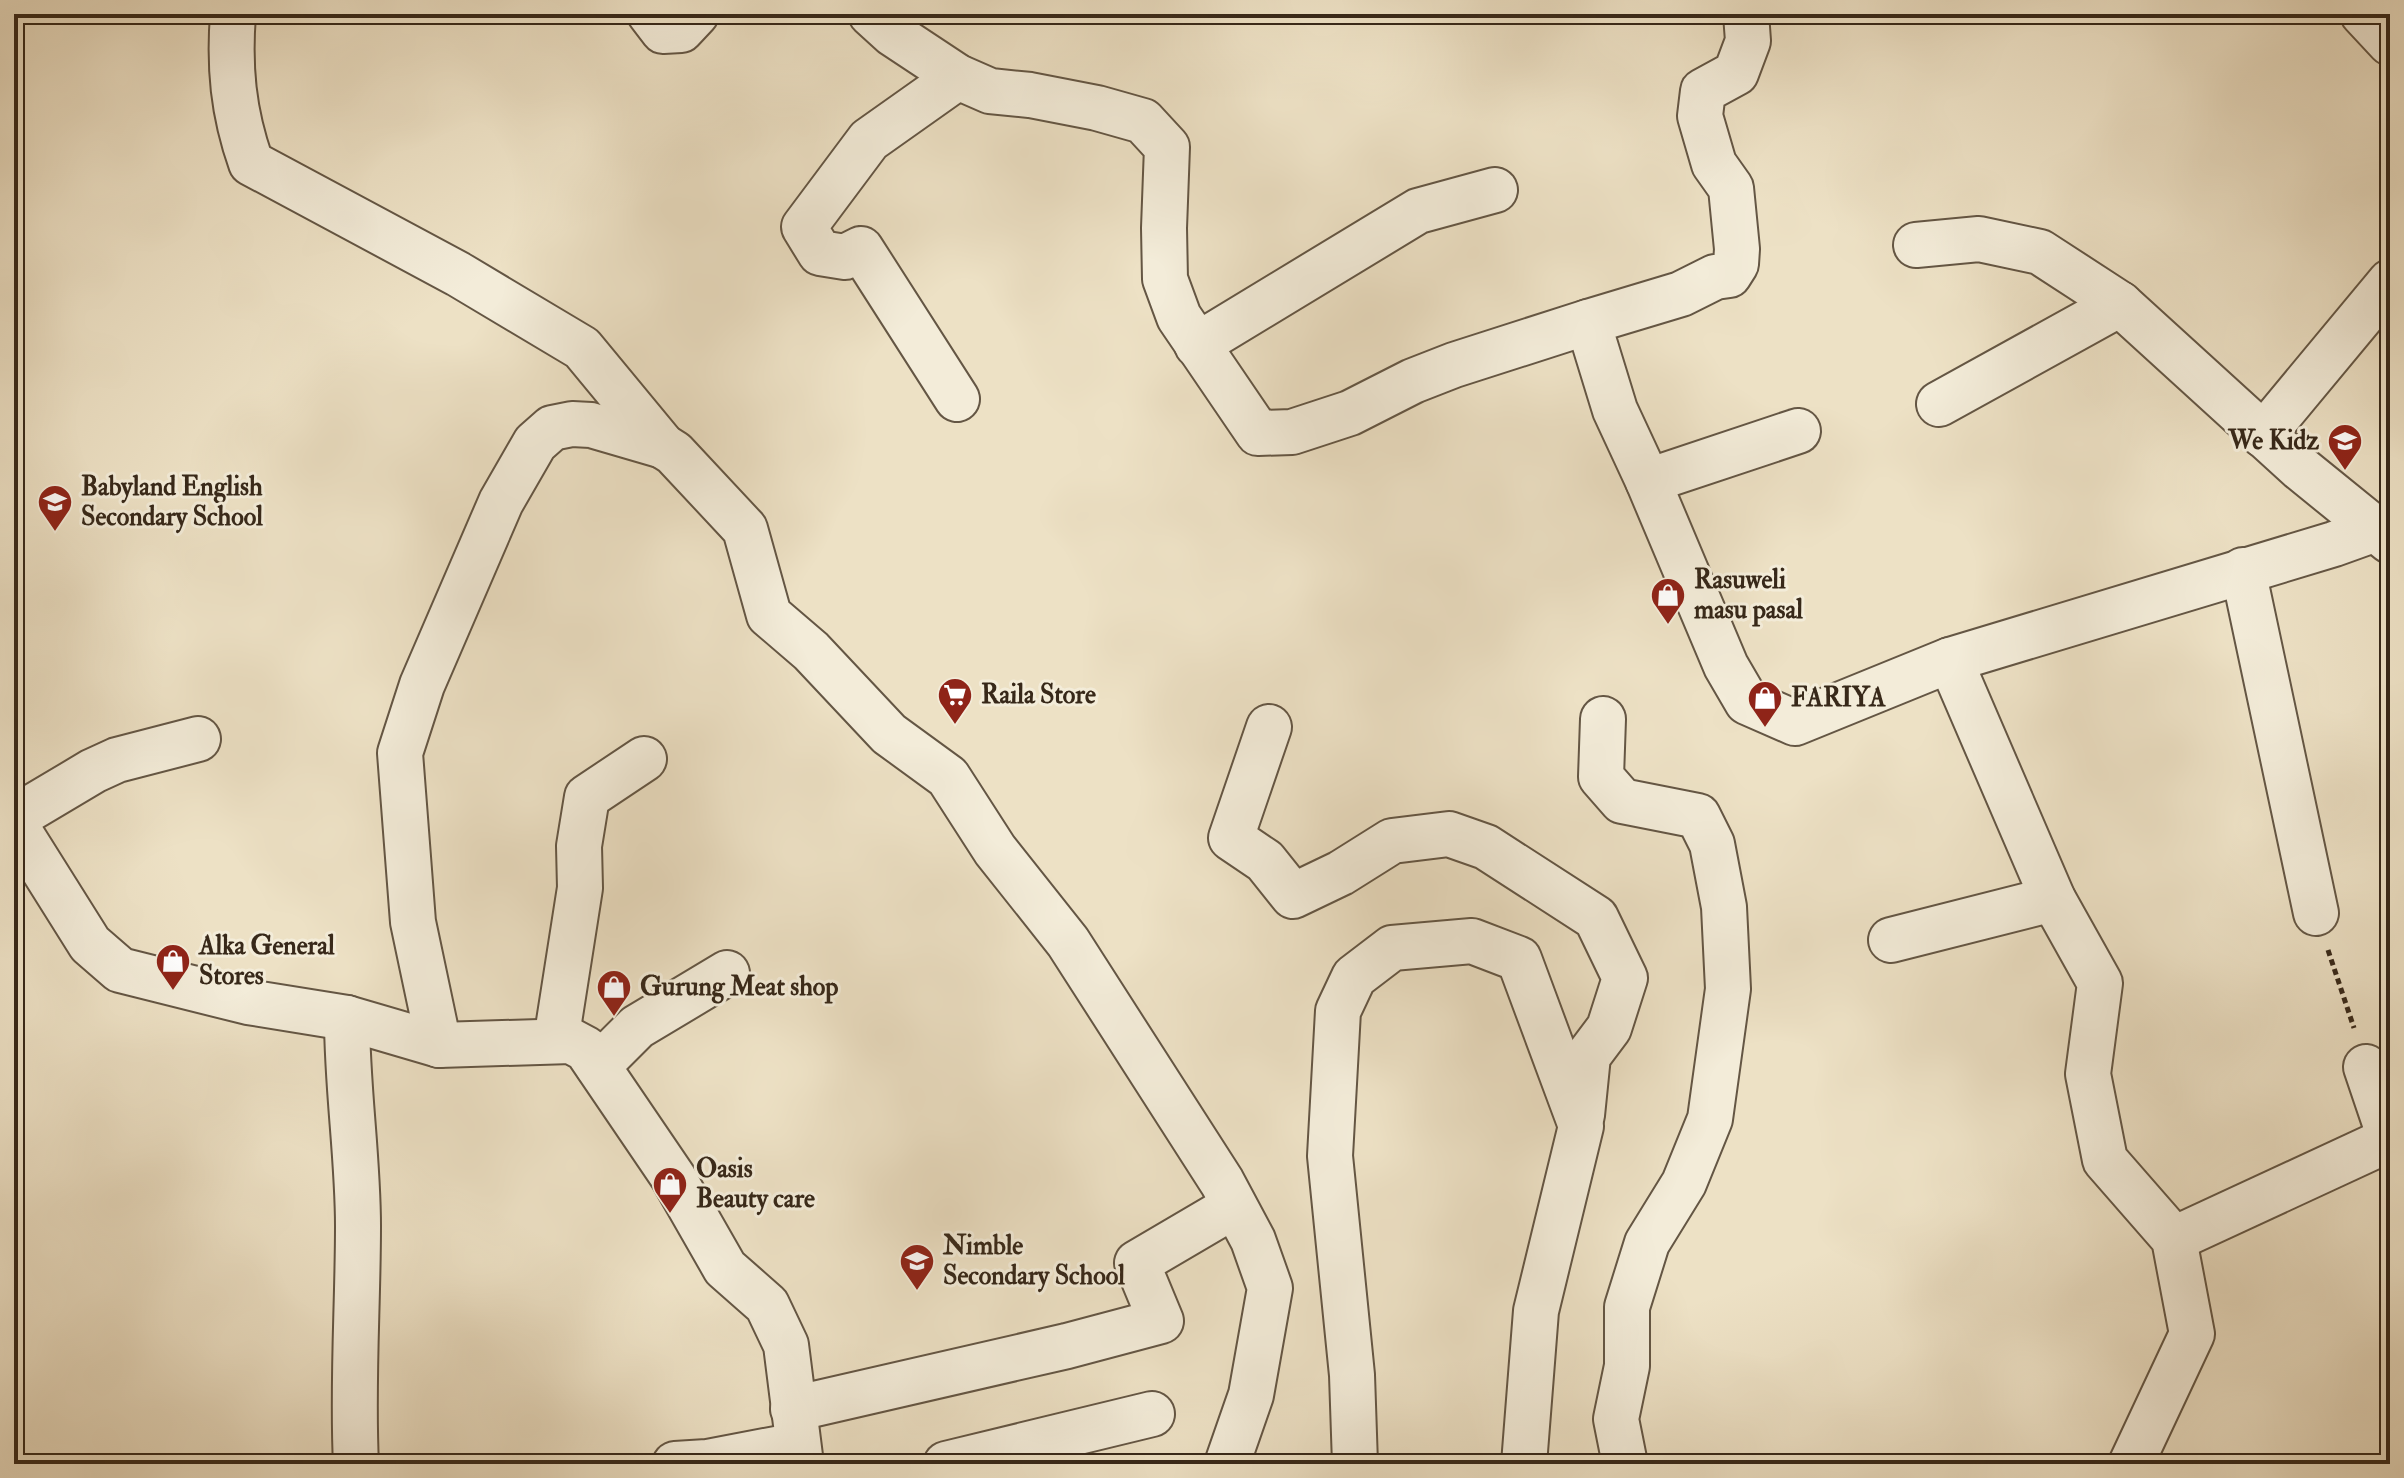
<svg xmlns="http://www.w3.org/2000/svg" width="2404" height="1478" font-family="'IM FELL Double Pica',serif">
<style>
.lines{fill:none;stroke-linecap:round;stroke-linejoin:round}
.minor-casing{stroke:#645644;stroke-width:48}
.path{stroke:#372819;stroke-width:5;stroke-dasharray:6 4;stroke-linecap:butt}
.minor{stroke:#f3ecd9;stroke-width:44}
.labels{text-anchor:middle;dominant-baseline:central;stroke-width:6;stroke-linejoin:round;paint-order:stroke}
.poi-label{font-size:26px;font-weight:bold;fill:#372819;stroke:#f3ecd9;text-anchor:start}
</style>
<rect width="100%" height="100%" fill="#ede1c5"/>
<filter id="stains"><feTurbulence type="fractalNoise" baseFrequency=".0025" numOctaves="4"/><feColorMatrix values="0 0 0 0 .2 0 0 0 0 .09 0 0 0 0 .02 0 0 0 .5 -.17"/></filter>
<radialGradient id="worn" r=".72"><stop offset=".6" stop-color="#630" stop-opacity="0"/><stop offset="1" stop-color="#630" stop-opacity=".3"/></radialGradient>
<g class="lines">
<!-- minor casing -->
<g class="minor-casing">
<g id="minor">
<path d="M 233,14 C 229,67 233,112 251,163 L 458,274 L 582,348 L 663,446 L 674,453 L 745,529 L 769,615 L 811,651 L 889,734 L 948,777 L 995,850 L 1068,942 L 1222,1182 L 1253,1240 L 1270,1288 L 1251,1395 L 1227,1464"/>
<path d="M 650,14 L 663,31 L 681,30 L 696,14"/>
<path d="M 871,14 L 893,34 L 958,77 L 990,91 L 1030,95 L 1097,108 L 1143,121 L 1167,147 L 1164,228 L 1165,279 L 1179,317 L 1258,433 L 1292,432 L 1350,413 L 1413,381 L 1454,365 L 1588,322"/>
<path d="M 1746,14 L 1748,41 L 1736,73 L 1703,91 L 1700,116 L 1714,164 L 1731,188 L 1737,249 L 1736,264 L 1729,275 L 1715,277 L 1681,294 L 1588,322 L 1615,410 L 1648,481 L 1726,666 L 1747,702 L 1795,723 L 1950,660 L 2334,544 L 2373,530"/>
<path d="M 2363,14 L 2390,43"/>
<path d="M 1916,245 L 1979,239 L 2040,252 L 2120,304 L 2300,468 L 2390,541"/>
<path d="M 1197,345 L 1418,211 L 1495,190"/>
<path d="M 957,399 L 861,249 L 845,257 L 820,253 L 804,227 L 869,140 L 958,77"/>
<path d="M 1939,404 L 2120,304"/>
<path d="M 2263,435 L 2390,282"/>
<path d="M 1648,481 L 1798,431"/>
<path d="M 2243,570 L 2316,913"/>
<path d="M 1950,660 L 2053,899 L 2100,983 L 2088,1074 L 2105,1160 L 2174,1239 L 2192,1334 L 2131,1464"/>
<path d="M 1603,719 L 1601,777 L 1622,801 L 1698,816 L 1712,844 L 1724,907 L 1728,989 L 1710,1119 L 1684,1183 L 1647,1243 L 1627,1307 L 1627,1366 L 1616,1419 L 1625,1464"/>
<path d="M 1269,727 L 1231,838 L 1265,861 L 1293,896 L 1341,873 L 1392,841 L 1449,834 L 1486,847 L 1596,918 L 1625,978 L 1609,1028 L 1588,1056 L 1582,1115"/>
<path d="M 14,818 L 93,771 L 117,760 L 198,739"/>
<path d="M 14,823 L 90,944 L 120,970 L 248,1002 L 347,1018 L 439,1045 L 571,1041 L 586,1049 L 673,1177 L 725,1268 L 767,1305 L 786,1345 L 801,1464"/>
<path d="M 1891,940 L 2053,899"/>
<path d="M 347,1018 C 347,1088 358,1157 358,1226 C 358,1305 352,1385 356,1464"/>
<path d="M 556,1041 L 580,888 L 579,846 L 587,797 L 644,759"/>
<path d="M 439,1045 L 413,922 L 400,753 L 422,685 L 501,502 L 535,443 L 552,428 L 572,424 L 591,425 L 663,446"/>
<path d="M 598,1066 L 637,1027 L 727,973"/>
<path d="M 2366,1067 L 2390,1138"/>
<path d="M 2174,1239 L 2390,1139"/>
<path d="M 793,1409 L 1067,1346 L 1161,1321 L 1137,1263 L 1234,1206"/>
<path d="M 675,1464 L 707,1462 L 797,1445"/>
<path d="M 946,1464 L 1152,1414"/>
<path d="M 1355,1464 L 1352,1375 L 1330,1156 L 1338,1011 L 1354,977 L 1392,948 L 1472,941 L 1519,959 L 1581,1126 L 1536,1311 L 1524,1464"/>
</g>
</g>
<!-- path -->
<path class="path" d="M 2328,950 L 2354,1028"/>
<!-- minor -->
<use href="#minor" class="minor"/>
</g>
<!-- icons -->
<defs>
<g id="school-pin" transform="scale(1.8)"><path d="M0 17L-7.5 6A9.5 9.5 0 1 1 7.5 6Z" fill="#8f2418" stroke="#f3ecd9"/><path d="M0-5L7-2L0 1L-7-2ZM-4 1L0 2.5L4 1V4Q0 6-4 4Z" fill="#fff"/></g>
<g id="shop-pin" transform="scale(1.8)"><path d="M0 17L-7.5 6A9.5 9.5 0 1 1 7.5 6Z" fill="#8f2418" stroke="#f3ecd9"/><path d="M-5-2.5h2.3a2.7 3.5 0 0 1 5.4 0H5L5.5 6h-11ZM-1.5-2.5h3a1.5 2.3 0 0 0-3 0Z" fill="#fff"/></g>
<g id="supermarket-pin" transform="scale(1.8)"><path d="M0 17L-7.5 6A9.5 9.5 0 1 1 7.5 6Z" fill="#8f2418" stroke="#f3ecd9"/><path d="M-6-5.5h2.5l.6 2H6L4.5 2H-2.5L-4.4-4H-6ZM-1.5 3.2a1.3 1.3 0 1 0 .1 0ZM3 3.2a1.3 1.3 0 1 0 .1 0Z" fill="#fff"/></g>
</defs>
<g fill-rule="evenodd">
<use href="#school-pin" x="2345" y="441"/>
<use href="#school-pin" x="55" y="502"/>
<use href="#shop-pin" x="1668" y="595"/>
<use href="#supermarket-pin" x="955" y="695"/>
<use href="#shop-pin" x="1765" y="698"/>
<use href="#shop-pin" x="173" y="961"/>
<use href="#shop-pin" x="614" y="987"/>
<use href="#shop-pin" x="670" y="1184"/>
<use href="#school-pin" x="917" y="1261"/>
</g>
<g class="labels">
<!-- poi labels -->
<g class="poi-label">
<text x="2319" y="441" text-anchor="end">We Kidz</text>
<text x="81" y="487">Babyland English<tspan x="81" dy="30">Secondary School</tspan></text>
<text x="1694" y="580">Rasuweli<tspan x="1694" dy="30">masu pasal</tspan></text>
<text x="981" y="695">Raila Store</text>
<text x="1791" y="698">FARIYA</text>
<text x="199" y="946">Alka General<tspan x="199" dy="30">Stores</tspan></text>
<text x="640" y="987">Gurung Meat shop</text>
<text x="696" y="1169">Oasis<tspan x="696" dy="30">Beauty care</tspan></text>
<text x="943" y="1246">Nimble<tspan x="943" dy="30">Secondary School</tspan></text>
</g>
</g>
<!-- margin -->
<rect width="2404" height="1478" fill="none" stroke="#ede1c5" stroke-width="48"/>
<rect x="16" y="16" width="2372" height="1446" fill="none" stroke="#372819" stroke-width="4"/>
<rect x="24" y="24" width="2356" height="1430" fill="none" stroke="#372819" stroke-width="2"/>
<rect width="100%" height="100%" filter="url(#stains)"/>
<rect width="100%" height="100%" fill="url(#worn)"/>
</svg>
